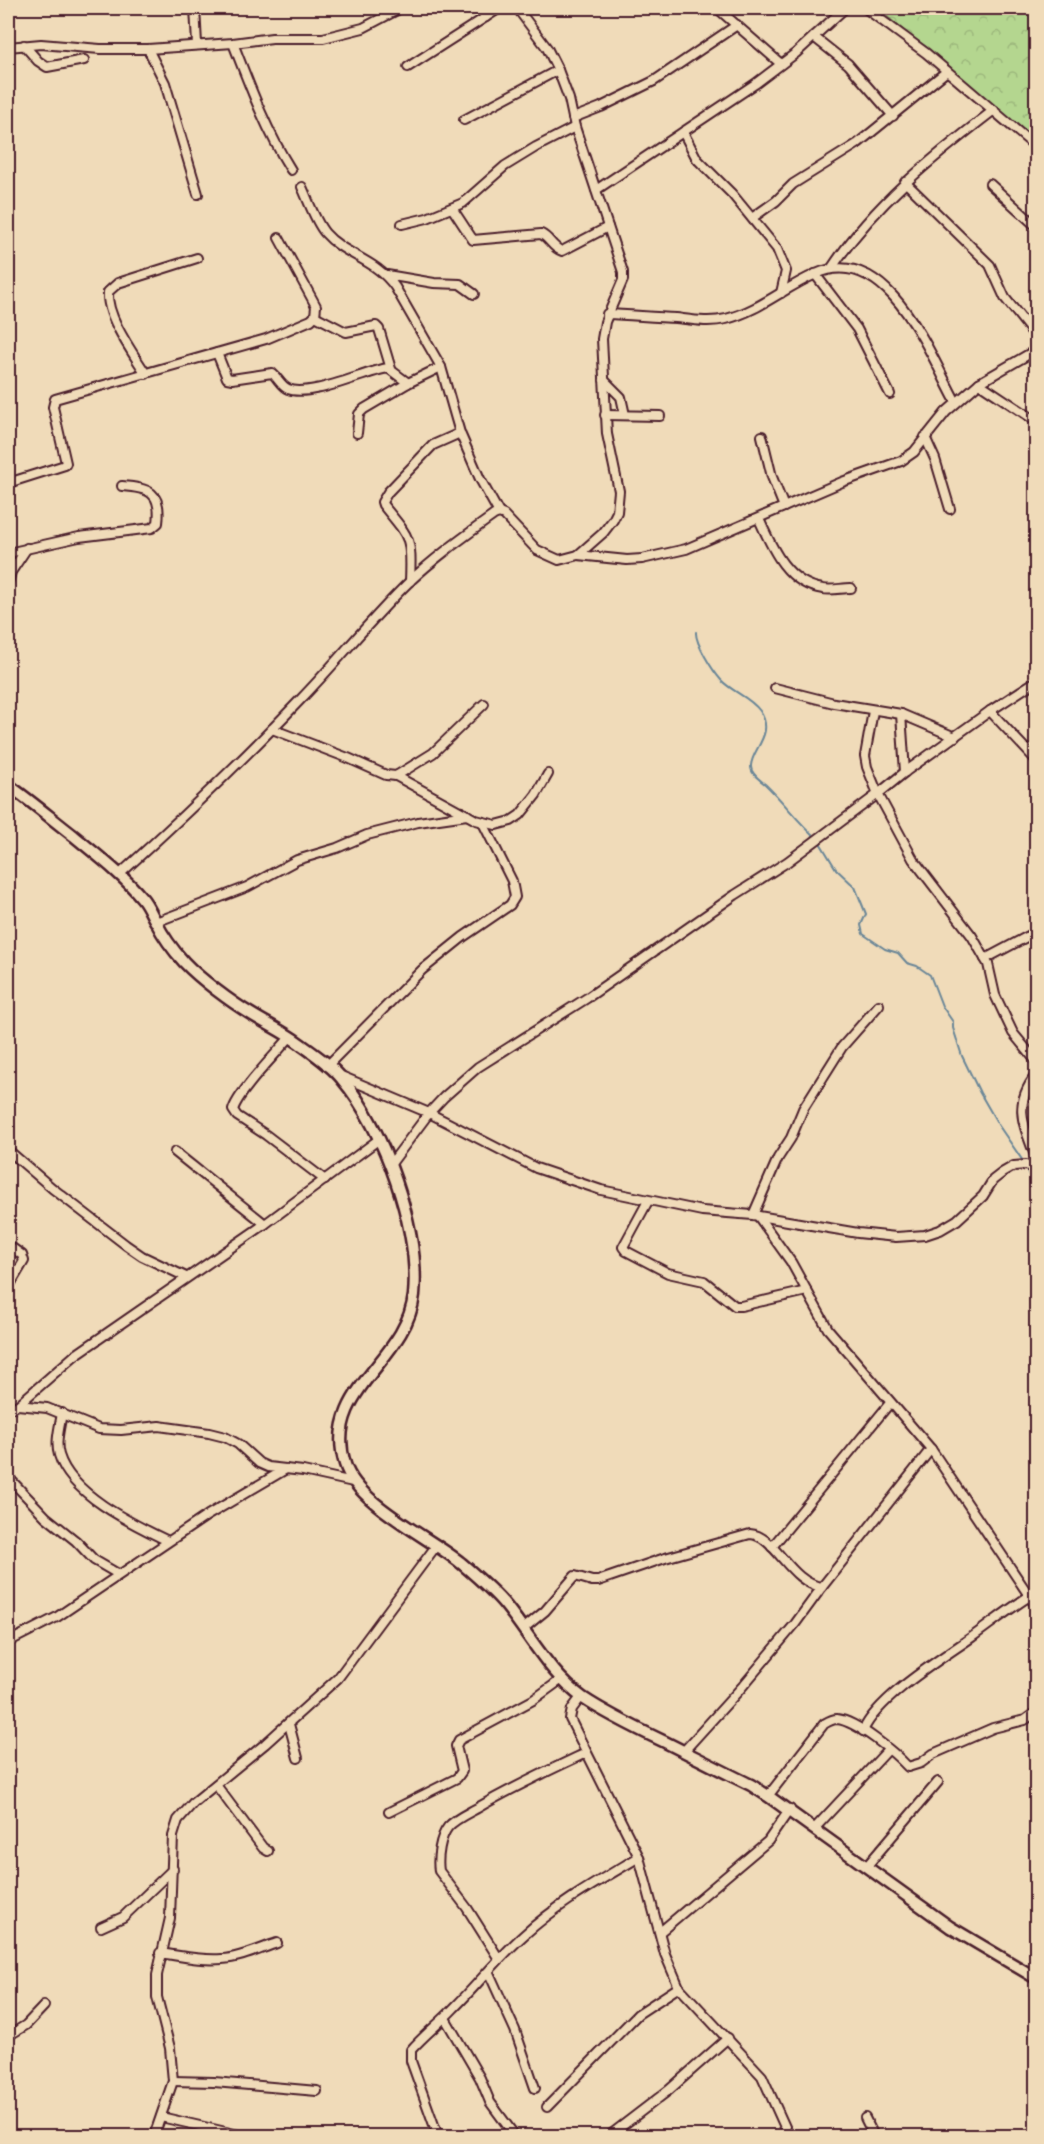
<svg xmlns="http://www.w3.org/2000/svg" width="1044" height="2144" font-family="Kalam,sans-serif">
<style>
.forest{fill:url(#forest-crowns);stroke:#7f7a5d;stroke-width:1.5}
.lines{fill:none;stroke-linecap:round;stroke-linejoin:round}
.stream{stroke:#6a8697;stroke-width:2}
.street-casing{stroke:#4a1f2b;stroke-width:12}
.secondary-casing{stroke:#4a1f2b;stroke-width:15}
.street{stroke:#f0dbb9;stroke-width:8}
.secondary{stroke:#f0dbb9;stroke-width:10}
</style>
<defs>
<pattern id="forest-crowns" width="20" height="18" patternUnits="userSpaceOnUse" patternTransform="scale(1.5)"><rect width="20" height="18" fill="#b4d68f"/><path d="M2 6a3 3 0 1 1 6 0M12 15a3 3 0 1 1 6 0" fill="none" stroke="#9cb77c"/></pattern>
</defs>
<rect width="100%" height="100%" fill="#f0dbb9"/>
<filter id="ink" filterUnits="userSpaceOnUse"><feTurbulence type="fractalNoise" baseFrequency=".0167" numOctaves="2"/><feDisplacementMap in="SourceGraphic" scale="12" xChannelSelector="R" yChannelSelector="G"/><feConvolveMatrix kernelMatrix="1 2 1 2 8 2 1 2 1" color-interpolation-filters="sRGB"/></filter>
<g filter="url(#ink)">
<!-- forest -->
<path class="forest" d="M 877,8 L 1036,8 L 1036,141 Z"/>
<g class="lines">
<!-- stream -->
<g class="stream">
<path d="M 696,632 C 695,643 713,671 721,680 C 732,692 750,697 760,711 C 776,735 750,750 751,767 C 751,774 760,780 765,784 C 783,801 797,821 815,837"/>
<path d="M 819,841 L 836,869 L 855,887 L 866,914 L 861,925 L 863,934 L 885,949 L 898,953 L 907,963 L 917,966 L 930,975 L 942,1006 L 953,1022 L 953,1028 L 962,1056 L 980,1093 L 999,1126 L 1025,1164"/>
<path d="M 1026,1169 L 1036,1189"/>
</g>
<!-- street casing -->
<g class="street-casing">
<g id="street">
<path d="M 195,8 L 197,44"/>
<path d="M 479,8 L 486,17"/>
<path d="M 717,8 L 781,64"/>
<path d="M 865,8 L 926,53 L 1036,147"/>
<path d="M 814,37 L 848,64 L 893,116"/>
<path d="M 233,43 C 250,87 266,130 291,170"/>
<path d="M 24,45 L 38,61 L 47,67 L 84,60"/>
<path d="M 8,47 L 41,44 L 100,49 L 148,49 L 233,43 L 272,38 L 323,38 L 363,28 L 401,8"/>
<path d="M 148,49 L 165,83 L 198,194"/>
<path d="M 408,67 L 500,8"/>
<path d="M 573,118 L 601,107 L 654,81 L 737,25"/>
<path d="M 464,120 L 558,70"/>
<path d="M 683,132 L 697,159 L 732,194 L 777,249 L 786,271 L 781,293"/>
<path d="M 905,182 L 990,265 L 1005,298 L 1036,337"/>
<path d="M 990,184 L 1036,226"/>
<path d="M 302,187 C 309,202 315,221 325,233 C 345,256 376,259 395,287 L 441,367 L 460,433 L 480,479 L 499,513"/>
<path d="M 596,190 L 755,84 L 796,53 L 845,8"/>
<path d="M 452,208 L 473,240 L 541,234 C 550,238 552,248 562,251 L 608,227"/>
<path d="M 752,218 L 776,201 L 793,184 L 857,144 L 947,71"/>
<path d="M 402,224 L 427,218 L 463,203 L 505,166 L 536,147 L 575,127"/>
<path d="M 831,269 C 874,204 933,157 994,110"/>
<path d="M 815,274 L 857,329 L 890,394"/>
<path d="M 387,275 L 434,283 L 460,284 L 474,294"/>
<path d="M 607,314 C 630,315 653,317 676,318 C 693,320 709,323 726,319 C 759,311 785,287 816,274 C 888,242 930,355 956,402"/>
<path d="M 315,316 L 346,332 L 376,326 L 379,329 L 391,369"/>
<path d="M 217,353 L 227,378 L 232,379 L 272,373 C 278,378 281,386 288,389 C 310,398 364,372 388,368 L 408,383"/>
<path d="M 146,374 C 133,353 106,317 108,292 L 118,283 L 197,258"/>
<path d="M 604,380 L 621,397 L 625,415"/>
<path d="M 979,383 L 1036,421"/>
<path d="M 605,415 L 660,416"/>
<path d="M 357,433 L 359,414 L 364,409 L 408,383 L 441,367"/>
<path d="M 762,436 L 772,477 L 784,507"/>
<path d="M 925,437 L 935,459 L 950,509"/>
<path d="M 8,483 L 65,465 L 66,463 L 53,407 L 55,399 L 266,339 L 311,320 L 315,316 L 316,306 L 279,238"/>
<path d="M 759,519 C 772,548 787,584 823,589 C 831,591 842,588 851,588"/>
<path d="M 8,553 L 79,537 L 152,528 L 158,523 C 162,492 149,488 122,486"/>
<path d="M 578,555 L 627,560 L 642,559 L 686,549 L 842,482 L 901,461 L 914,452 L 946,412 L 979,383 L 1036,350"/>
<path d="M 410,581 C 412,537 410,538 383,505 L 382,502 L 388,492 L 433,445 L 460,433"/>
<path d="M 8,583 L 11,572 L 27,548"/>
<path d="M 775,688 L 834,703 L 901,714 L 955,737"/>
<path d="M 873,711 L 865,756 L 867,767 L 878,794 L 913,859 L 972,936 L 988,964 L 995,995 L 1013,1033 L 1036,1061"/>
<path d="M 990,711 L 1036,760"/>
<path d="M 901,714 L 905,772"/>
<path d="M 272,729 L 348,758 L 386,775 L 396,776 L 433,753 L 484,704"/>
<path d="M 396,776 L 476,820 L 496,825 L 511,821 L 520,815 L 536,795 L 548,774"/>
<path d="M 120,874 C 182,818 242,761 300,700 C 337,662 370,620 408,583 C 434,558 465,536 494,515 L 499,513 L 504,515 L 537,550 L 559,560 L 578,555 L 603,533 L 613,520 L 617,512 L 619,491 L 607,434 L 602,339 L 605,322 L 623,280 L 623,272 L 575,127 L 569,99 L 558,70 L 547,48 L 517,8"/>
<path d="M 156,922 L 247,887 L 297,860 L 337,848 L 367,835 L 418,822 L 467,815"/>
<path d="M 985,959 L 1036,932"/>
<path d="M 290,1037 C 277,1053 238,1092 233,1110 L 237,1116 L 266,1135 L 325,1180"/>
<path d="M 327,1066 L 422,970 L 463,937 L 510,905 L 515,897 L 512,881 L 483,823"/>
<path d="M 1036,1075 C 1012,1106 1024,1125 1036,1158"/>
<path d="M 341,1076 L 429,1113 L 536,1168 L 601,1190 L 702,1211 L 753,1215 L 858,1233 L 896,1237 L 925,1235 L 940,1230 L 957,1220 L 983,1196 L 993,1180 L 1002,1173 L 1014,1166 L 1026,1165 L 1036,1170"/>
<path d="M 8,1150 L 52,1188 L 126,1245 L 142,1256 L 186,1277"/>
<path d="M 175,1152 L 265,1224"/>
<path d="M 390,1165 L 429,1113 L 444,1097 L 478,1067 L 587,998 L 735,895 L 787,862 L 878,794 L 905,772 L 990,711 L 1036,681"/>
<path d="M 648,1201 L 623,1247 L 626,1251 L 668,1273 L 704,1281 L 735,1306 L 741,1306 L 807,1291"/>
<path d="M 753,1215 L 778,1158 L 791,1138 L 803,1109 L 842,1047 L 879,1005"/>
<path d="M 758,1216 L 791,1262 L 828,1329 L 931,1449 L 1036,1606"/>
<path d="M 8,1245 L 22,1255 L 24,1261 L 8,1288"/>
<path d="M 18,1405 L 47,1408 L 99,1429 L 121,1430 L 159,1426 L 209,1433 L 225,1437 L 238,1444 L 259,1463 L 268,1467 L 303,1471 L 353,1482"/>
<path d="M 8,1410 L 18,1405 L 74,1356 L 265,1224 L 378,1140"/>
<path d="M 62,1413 C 60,1426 55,1442 59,1455 C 71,1495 133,1524 168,1541"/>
<path d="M 8,1477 L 46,1517 L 76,1541 L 94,1560 L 118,1574"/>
<path d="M 772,1547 L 890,1403"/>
<path d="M 523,1629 L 545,1611 L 575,1576 L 592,1581 L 598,1581 L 665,1558 L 750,1534 C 775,1535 790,1583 822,1587"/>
<path d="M 8,1642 L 57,1617 L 208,1515 L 286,1469"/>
<path d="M 581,1697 L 572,1709 L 570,1719 L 639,1857 L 665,1954 L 679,1987 L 762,2076 L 789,2136"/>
<path d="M 289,1724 L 298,1758"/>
<path d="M 863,1731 C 878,1697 941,1659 972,1637 C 993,1622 1014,1605 1036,1592"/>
<path d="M 684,1751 L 742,1687 L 795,1624 L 822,1587 L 931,1449"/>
<path d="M 216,1785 L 263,1848 L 268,1851"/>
<path d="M 768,1796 L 824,1724 C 829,1721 832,1719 837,1719 C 857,1721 895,1753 908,1767 L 921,1763 L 933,1754 L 993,1728 L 1025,1720 L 1036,1712"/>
<path d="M 389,1812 L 457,1778 L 462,1771 L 456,1746 L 459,1740 L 533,1700 L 562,1679"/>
<path d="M 815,1828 L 888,1750"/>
<path d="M 866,1867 L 938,1782"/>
<path d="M 101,1927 L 123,1917 L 173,1869"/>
<path d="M 660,1932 L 768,1841 L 790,1809"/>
<path d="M 160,1953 C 181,1956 202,1961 222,1959 C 241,1958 259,1949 277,1943"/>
<path d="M 499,1959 L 467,1908 L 439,1871 C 437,1858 440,1837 448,1827 C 456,1818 469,1813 479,1807 C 513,1787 550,1770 586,1753"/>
<path d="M 489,1973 L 515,2030 L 535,2088"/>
<path d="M 445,2018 L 480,2078 L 490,2102 L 515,2136"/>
<path d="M 8,2036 L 26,2025 L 44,2006"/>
<path d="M 173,2081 L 214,2082 L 317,2091"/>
<path d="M 547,2107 L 638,2014 L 679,1987"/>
<path d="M 161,2117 L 243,2136"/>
<path d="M 865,2118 L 874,2136"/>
<path d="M 154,2136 L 173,2081 L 170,2048 L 157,1997 L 157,1975 L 170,1918 L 173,1836 L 178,1820 L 193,1803 L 265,1744 L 338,1678 L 436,1546"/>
<path d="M 438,2136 L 411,2061 L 411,2050 C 424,2035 440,2023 454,2008 C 478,1984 499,1957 524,1935 C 559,1903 599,1881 639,1857"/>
<path d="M 609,2136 L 669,2090 L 728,2038"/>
</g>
</g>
<!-- secondary casing -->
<g class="secondary-casing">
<path id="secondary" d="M 8,785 C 31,801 52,819 74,836 C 98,856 122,874 142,898 C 148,905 151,914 156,922 C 163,936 174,951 184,962 C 200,979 231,1002 251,1014 C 267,1024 284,1032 299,1043 C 313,1053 331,1065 342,1079 C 384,1128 420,1230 414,1295 C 407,1361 322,1391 345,1464 C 356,1503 429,1537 461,1563 C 475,1575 495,1592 506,1606 C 531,1637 550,1674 583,1698 C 610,1716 640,1730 669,1744 C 697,1758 724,1772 751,1785 L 768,1796 L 950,1927 L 1036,1978"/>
</g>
<!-- street -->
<use href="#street" class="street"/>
<!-- secondary -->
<use href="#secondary" class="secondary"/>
</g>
</g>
<!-- margin -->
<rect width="1044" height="2144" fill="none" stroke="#f0dbb9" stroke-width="30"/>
<rect x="15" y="15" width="1014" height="2114" fill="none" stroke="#4a1f2b" stroke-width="2" filter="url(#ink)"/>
</svg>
